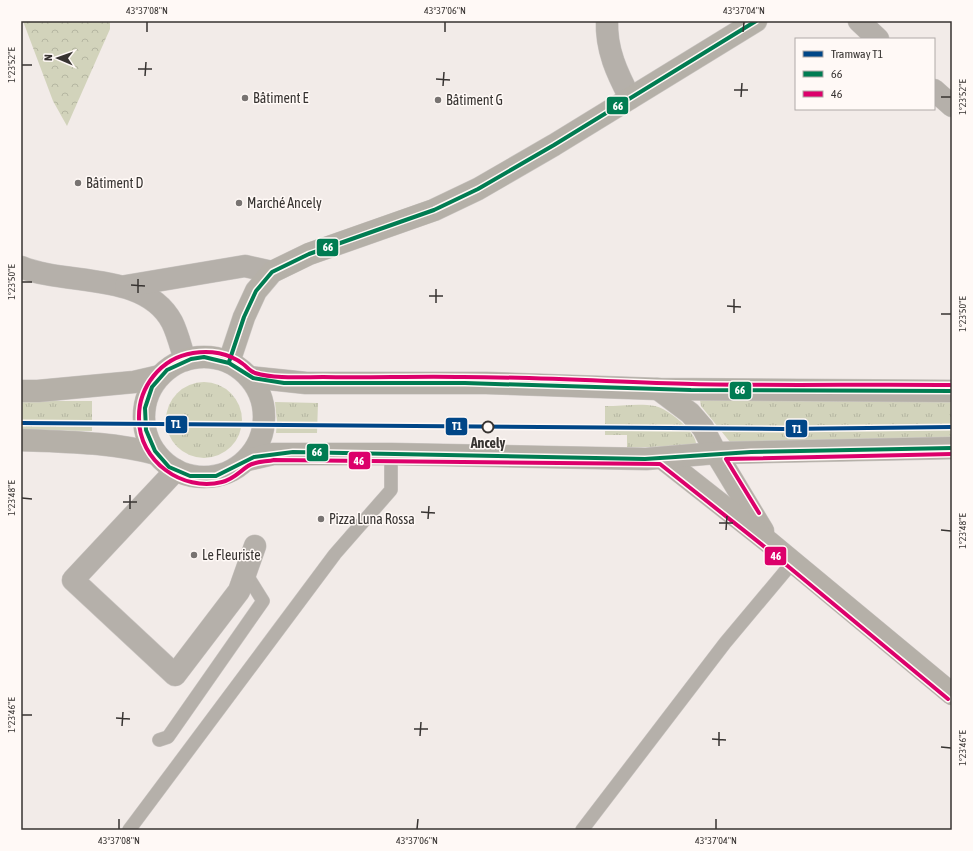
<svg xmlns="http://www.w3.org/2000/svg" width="973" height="851" font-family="'Asap Condensed',sans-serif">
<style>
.grass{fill:url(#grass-tufts)}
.park{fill:url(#park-crowns)}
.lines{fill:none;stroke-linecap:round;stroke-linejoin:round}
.lane-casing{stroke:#ccc7c4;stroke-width:14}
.street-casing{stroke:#ccc7c4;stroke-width:23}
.secondary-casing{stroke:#ccc7c4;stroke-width:23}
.lane{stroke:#b5b0aa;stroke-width:13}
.street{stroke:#b5b0aa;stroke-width:22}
.secondary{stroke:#b5b0a8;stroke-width:22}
.bus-1-casing{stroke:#fff9f6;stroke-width:7}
.bus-2-casing{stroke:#fff9f6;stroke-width:7}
.bus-1{stroke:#007c52;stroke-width:4}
.bus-2{stroke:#dc006b;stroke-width:4}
.tram-1-casing{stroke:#fff9f6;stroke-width:7}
.tram-1{stroke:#004687;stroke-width:4}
.ticks{fill:none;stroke:#373331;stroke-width:1.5}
.poi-dot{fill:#787371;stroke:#fff9f6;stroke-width:1.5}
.stop-dot{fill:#fff9f6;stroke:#373331;stroke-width:2}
.labels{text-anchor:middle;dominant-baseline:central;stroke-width:3;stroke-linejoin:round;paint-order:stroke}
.poi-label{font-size:14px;fill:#373331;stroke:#fff9f6;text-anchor:start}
.stop-label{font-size:14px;font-weight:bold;fill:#373331;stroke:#fff9f6}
.line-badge{stroke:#fff9f6;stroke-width:1.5}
.badge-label{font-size:11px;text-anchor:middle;font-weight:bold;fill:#fff}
.neatline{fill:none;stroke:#373331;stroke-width:1.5}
.ticks-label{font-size:10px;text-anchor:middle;fill:#373331}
</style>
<defs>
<pattern id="grass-tufts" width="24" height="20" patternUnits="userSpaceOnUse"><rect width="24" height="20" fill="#d2d3bb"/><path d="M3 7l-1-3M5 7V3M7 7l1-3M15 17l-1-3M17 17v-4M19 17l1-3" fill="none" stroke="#b5b6a1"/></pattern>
<pattern id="park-crowns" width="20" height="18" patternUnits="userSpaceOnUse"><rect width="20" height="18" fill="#d2d3bb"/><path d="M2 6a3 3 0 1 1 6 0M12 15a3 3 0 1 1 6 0" fill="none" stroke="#b5b6a1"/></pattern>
</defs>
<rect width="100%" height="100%" fill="#f2ebe8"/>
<!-- grass -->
<g class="grass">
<circle cx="204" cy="420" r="38"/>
<path d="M 700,400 L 952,400 L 952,439 L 730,442 L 701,406 Z"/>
<path d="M 21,401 L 92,401 L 92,431 L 21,430 Z"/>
<path d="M 275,402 L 318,403 L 317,433 L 276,433 L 277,422 Z"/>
<path d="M 605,406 C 621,406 640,403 655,406 C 667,408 698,433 696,445 L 627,448 L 627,435 L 605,435 Z"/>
</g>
<!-- park -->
<path class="park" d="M 23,21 L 110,21 L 110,29 L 67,126 L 53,101 Z"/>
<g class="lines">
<!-- lane casing -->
<g class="lane-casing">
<g id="lane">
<path d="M 159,740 L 168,737 L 263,601 L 245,572"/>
<path d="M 129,830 L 335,554 L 391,490 L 391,454"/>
<path d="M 582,830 L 725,643 L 792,563"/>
</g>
</g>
<!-- street casing -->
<g class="street-casing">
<g id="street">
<path d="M 607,21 C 606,50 617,73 630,98"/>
<path d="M 859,21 L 878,39"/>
<path d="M 934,90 L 952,106"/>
<path d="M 21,267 C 67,286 145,271 172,322 C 178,334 181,348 185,360"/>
<path d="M 126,286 L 245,266 L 272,272"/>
<path d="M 176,470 L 73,580 L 175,675 L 239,591 L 255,546"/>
</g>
</g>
<!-- secondary casing -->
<g class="secondary-casing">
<g id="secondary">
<circle cx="204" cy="417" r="60"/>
<path d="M 229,362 L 244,317 L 256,291 L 272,272 L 309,254 L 434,210 L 478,189 L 554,145 L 756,21"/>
<path d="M 249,377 L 306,383 L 486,383 L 658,389 L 952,391"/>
<path d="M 658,389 L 690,413 L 703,428 L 716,453 L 763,531"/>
<path d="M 21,391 L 38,391 L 134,382 L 160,376"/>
<path d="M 21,440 C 67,442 112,442 156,454"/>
<path d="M 662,458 L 770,543 L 952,694"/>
<path d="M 247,460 L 273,454 L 391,454 L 646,459 L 716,453 L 952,448"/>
</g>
</g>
<!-- lane -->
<use href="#lane" class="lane"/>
<!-- street -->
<use href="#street" class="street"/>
<!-- secondary -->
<use href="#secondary" class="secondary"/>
<!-- bus-1 casing -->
<g class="bus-1-casing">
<g id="bus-1">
<path d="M 229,362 L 244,317 L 256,291 L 272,272 L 309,254 L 434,210 L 478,189 L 554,145 L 756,21"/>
<path d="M 952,391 L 691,390 L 465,383 L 284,383 L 253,378 L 229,363 L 204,357 L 191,359 L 167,370 L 152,387 L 145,408 L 146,430 L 155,451 L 169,467 L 190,476 L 216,476 L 254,457 L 293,452 L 645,459 L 751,452 L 952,448"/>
</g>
</g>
<!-- bus-2 casing -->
<g class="bus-2-casing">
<g id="bus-2">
<path d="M 759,513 L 726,459 L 952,454"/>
<path d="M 948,699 L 766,548 L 660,464 L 274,460 C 266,462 255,461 248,466 C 239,472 234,479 222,482 C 182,492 139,461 139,419 C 138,387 161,358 193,353 C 210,350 229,353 243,364 C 247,367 250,371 255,373 C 275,379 302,377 323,377 C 369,378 416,376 463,377 C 539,377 616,382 692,384 C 779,386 865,384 952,385"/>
</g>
</g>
<!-- bus-1 -->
<use href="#bus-1" class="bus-1"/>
<!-- bus-2 -->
<use href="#bus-2" class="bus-2"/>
<!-- tram-1 casing -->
<g class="tram-1-casing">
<path id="tram-1" d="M 21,423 L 784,429 L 952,427"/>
</g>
<!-- tram-1 -->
<use href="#tram-1" class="tram-1"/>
</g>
<!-- ticks -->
<path class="ticks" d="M 147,32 L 147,22M 445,32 L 445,22M 743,32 L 744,22M 22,65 L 32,65M 138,69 L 152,69M 145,76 L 146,62M 436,79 L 450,80M 443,86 L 444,72M 734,90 L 748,90M 741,97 L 742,83M 941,97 L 951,97M 22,282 L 32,282M 131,285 L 145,286M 138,293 L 138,279M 429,296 L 443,296M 436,303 L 436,289M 727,306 L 741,307M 734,313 L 734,299M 941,314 L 951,314M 22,498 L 32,499M 123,502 L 137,502M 130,509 L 130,495M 421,512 L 435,513M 428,519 L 429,506M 719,523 L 733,523M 726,530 L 727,516M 941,530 L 951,531M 22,715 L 32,715M 116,718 L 130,719M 122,726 L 123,712M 414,729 L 428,729M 420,736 L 421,722M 712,739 L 726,740M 719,746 L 719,732M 941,747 L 951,748M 119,829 L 119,819M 417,829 L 418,819M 716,829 L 716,819"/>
<!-- markers -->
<g class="poi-dot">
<circle cx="245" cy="98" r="4"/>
<circle cx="438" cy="100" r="4"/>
<circle cx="78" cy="183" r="4"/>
<circle cx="239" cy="203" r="4"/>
<circle cx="321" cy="519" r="4"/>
<circle cx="194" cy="555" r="4"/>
</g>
<circle class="stop-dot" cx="488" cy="427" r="5.5"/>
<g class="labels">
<!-- poi labels -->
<g class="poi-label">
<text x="253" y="98">Bâtiment E</text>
<text x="446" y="100">Bâtiment G</text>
<text x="86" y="183">Bâtiment D</text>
<text x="247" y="203">Marché Ancely</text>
<text x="329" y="519">Pizza Luna Rossa</text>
<text x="202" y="555">Le Fleuriste</text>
</g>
<!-- stop labels -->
<g class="stop-label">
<text x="488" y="443">Ancely</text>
</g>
</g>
<g class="line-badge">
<rect x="606" y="96" width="23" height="19" rx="4" fill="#007c52"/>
<rect x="316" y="238" width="23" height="19" rx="4" fill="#007c52"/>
<rect x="729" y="381" width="23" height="19" rx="4" fill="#007c52"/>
<rect x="165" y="415" width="23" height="19" rx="4" fill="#004687"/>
<rect x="445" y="417" width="23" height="19" rx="4" fill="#004687"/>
<rect x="785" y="419" width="23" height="19" rx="4" fill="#004687"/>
<rect x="306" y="443" width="23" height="19" rx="4" fill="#007c52"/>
<rect x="348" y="451" width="23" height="19" rx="4" fill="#dc006b"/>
<rect x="764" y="546" width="23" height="20" rx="4" fill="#dc006b"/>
</g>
<g class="badge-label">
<text x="618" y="110">66</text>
<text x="328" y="251">66</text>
<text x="740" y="394">66</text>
<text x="176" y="428">T1</text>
<text x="457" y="430">T1</text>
<text x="797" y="433">T1</text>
<text x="317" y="456">66</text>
<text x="359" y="465">46</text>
<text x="776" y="560">46</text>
</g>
<!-- border -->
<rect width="973" height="851" fill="none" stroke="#fff9f6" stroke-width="44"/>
<!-- legend -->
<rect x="795" y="38" width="140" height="72" fill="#fff9f6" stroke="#afaaa7"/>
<rect x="803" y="51" width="20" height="6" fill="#004687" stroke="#afaaa7"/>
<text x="831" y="58" font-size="12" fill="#373331">Tramway T1</text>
<rect x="803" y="71" width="20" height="6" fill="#007c52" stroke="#afaaa7"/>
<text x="831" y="78" font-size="12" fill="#373331">66</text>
<rect x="803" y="91" width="20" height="6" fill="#dc006b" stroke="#afaaa7"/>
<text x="831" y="98" font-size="12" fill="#373331">46</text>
<!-- north arrow -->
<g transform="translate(58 58) rotate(272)" stroke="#fff9f6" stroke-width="3" paint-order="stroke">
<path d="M0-3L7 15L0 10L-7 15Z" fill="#373331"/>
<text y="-6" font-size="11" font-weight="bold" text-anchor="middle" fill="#373331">N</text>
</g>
<rect x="22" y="22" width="929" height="807" class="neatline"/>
<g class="ticks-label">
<text x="147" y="14">43°37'08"N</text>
<text x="445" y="14">43°37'06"N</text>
<text x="744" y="14">43°37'04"N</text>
<text transform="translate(11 65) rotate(-90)" y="4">1°23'52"E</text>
<text transform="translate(962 97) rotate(-90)" y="4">1°23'52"E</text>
<text transform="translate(11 282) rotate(-90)" y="4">1°23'50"E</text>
<text transform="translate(962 314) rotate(-90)" y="4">1°23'50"E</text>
<text transform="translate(11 498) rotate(-90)" y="4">1°23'48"E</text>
<text transform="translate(962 531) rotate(-90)" y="4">1°23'48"E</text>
<text transform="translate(11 715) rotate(-90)" y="4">1°23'46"E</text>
<text transform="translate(962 748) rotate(-90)" y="4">1°23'46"E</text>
<text x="119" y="844">43°37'08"N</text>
<text x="417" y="844">43°37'06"N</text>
<text x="716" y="844">43°37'04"N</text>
</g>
</svg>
